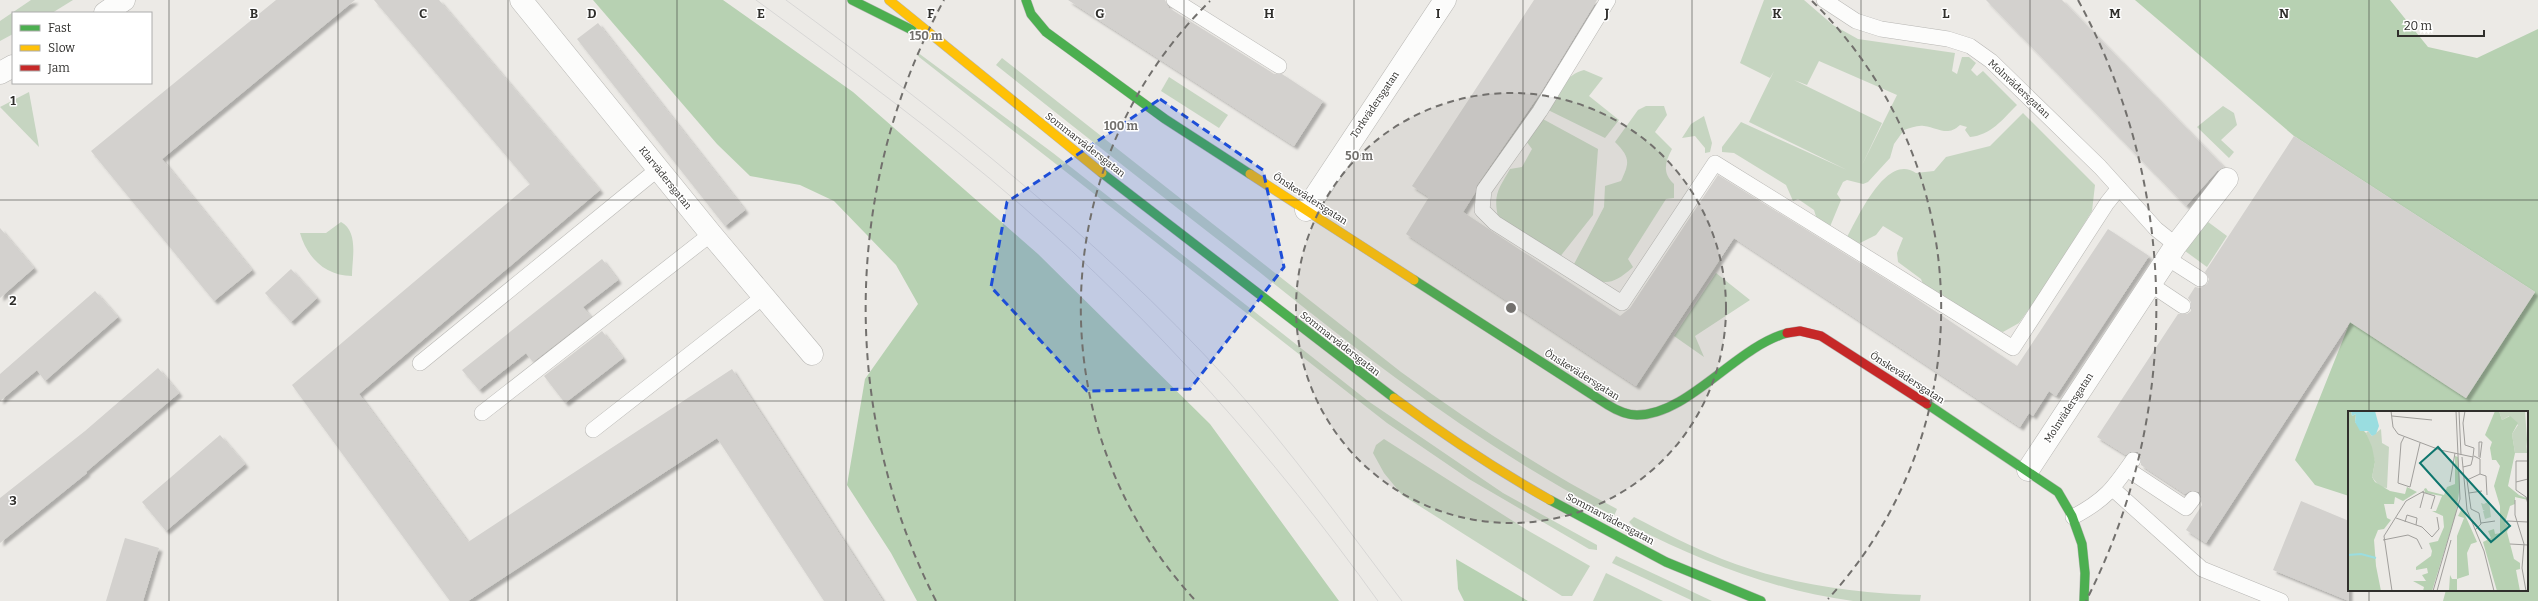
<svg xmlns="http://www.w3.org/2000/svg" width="2538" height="601" font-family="Bitter,serif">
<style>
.green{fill:#c6d5c1;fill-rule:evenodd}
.forest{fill:#b7d1b2}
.building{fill:#d3d1ce;filter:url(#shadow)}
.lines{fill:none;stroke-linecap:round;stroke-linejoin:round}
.lane-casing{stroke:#b7b6b3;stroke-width:16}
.street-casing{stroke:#b7b6b3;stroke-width:23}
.fast-casing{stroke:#b7b6b3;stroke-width:10}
.slow-casing{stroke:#b7b6b3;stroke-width:10}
.jam-casing{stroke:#b7b6b3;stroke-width:10}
.lane{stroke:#fcfcfb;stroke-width:15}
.street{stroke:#fcfcfb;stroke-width:22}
.fast{stroke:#4caf50;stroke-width:9}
.slow{stroke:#ffc107;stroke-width:9}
.jam{stroke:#c62828;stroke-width:9}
.tram{stroke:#d8d7d6;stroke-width:1}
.marked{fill:#1d4ed8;fill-opacity:0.2;stroke:#1d4ed8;stroke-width:3;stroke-dasharray:8 5;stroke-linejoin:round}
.grid{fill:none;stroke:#302f2c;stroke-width:1;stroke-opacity:0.55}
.ring{fill:none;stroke:#72706d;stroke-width:2;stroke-dasharray:7 5}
.labels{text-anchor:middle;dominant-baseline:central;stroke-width:3;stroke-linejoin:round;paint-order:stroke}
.street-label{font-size:10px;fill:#302f2c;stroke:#fff}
.inset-river{fill:none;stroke:#9adde0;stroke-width:2}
.inset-road{fill:none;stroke:#a19f9c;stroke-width:1}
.view{fill:#0f766e;fill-opacity:0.15;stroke:#0f766e;stroke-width:2}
.inset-edge{fill:none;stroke:#302f2c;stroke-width:2}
.grid-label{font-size:13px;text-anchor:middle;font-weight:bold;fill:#302f2c;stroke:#fff;stroke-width:3;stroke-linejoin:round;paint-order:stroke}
.centre{fill:#72706d;stroke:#fff;stroke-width:2}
.ring-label{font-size:12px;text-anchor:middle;font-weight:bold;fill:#72706d;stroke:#fff;stroke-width:3;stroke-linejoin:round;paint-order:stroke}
</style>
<defs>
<filter id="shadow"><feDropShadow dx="3.5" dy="3.5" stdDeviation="1" flood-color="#0004"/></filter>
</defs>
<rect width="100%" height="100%" fill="#eceae6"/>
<!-- green -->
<g class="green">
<path d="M 31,0 L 73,0 L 52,13 L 13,13 L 13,34 L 0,41 L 0,21 Z"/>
<path d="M 1764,0 L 1804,0 L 1833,25 L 1858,39 L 1955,53 L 1952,71 L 1957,74 L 1962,57 L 1969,57 L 1976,63 L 1971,70 L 1977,76 L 1983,71 L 2017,105 C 2002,120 1991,135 1970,137 L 1965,130 L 1967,127 L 1960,125 C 1947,137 1939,128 1924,126 C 1917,125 1911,128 1904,130 L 1894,144 L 1890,158 L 1868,182 L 1863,184 L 1847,180 L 1843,182 L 1837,194 L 1841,200 L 1829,229 L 1817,220 L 1814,210 L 1798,199 L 1793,201 L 1786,185 L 1734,153 L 1722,152 L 1722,147 L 1741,122 L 1847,170 L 1749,122 L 1774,71 L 1770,78 L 1740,63 ZM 1819,61 L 1897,95 L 1862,165 L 1882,123 L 1794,80 L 1807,85 Z"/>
<path d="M 917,52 L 1053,153 L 1368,401 L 1503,493 L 1597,545 L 1597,550 L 1589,549 L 1469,479 L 1387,423 L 919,57 Z"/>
<path d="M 1002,58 L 1401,372 C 1470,422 1542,470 1617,509 L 1614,516 C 1481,448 1369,360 1253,267 C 1167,200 1081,133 996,65 Z"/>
<path d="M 1584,70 L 1603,78 L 1589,96 L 1619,120 L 1605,138 L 1546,109 C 1556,94 1566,74 1584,70 Z"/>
<path d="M 1169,77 L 1228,115 L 1219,128 L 1161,91 Z"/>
<path d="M 29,92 L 39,147 L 0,107 Z"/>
<path d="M 1646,106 L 1664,106 L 1667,115 L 1655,132 L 1672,149 C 1665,162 1662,173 1674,184 L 1674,198 L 1666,199 L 1628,259 L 1633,267 C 1607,291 1599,283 1573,266 L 1604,207 L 1605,186 L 1621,181 C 1630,162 1630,157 1615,142 L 1638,110 Z"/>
<path d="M 2223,106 L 2234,113 L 2237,125 L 2221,140 L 2234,152 L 2229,158 L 2197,127 Z"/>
<path d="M 2023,113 L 2095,185 L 2092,211 L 2044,288 L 2019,323 L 2003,332 L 1977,322 L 1925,289 L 1921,279 L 1898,262 L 1897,253 L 1903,238 L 1883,226 L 1876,235 L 1858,244 L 1846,239 C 1858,218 1886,152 1916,173 L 1934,171 L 1946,157 L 1990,146 Z"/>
<path d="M 1704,116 L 1712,143 L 1710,152 L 1705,153 L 1705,148 L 1695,136 L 1682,138 L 1691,124 Z"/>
<path d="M 1541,118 L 1598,149 L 1593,215 L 1559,258 L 1498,217 C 1493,193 1499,189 1510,169 L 1522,167 L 1532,149 L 1526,141 Z"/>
<path d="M 2204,219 L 2227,236 L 2207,267 L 2181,248 Z"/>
<path d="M 341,222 C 359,232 352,258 352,276 C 326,276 307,258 300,233 L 326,233 Z"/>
<path d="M 1716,273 L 1750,300 L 1695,336 L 1704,357 L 1674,336 Z"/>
<path d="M 1384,439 L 1527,530 L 1590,566 L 1572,596 L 1562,596 L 1402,495 L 1384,473 L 1373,453 L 1376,445 Z"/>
<path d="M 1634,517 C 1663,532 1692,547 1722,559 C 1783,583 1855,594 1921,595 L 1920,601 C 1898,601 1874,601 1853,601 C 1776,591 1703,562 1634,527 L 1629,522 Z"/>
<path d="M 1616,556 L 1712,601 L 1693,601 L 1612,563 Z"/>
<path d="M 1606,573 L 1663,601 L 1593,601 Z"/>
</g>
<!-- forest -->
<g class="forest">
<path d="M 593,0 L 723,0 L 853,92 L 1038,254 L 1210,424 L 1339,601 L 917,601 L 891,553 L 847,485 L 865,379 L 918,304 L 896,265 L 834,201 L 800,185 L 750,176 L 717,144 Z"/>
<path d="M 2135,0 L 2390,0 L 2428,47 L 2477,58 L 2538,29 L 2538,601 L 2443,601 L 2446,590 L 2527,590 L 2527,412 L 2349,412 L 2349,496 L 2315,485 L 2295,460 L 2350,322 L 2466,398 L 2535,292 L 2294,136 Z"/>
<path d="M 1456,559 L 1528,601 L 1464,601 L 1458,589 Z"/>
</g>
<!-- building -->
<g class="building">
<path d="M 276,0 L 355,0 L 162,159 L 252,270 L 214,301 L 91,151 Z"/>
<path d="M 374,0 L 439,0 L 600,190 L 359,394 L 468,542 L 732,369 L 883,601 L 824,601 L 717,438 L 468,601 L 450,601 L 292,385 L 530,184 Z"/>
<path d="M 1068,0 L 1165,0 L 1169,8 L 1274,74 L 1282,74 L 1323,101 L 1294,146 Z"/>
<path d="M 1534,0 L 1597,0 L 1541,92 L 1477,185 L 1475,193 L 1463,212 L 1620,316 L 1630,308 L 1718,175 L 1908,293 L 2017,366 L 2108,229 L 2149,256 L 2056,396 L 2049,391 L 2033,416 L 2029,413 L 2020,427 L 1734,238 L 1636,386 L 1406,234 L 1429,197 L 1412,186 Z"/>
<path d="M 1986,0 L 2062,0 L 2224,167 L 2217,171 L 2186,206 Z"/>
<path d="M 598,23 L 745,210 L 725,226 L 577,39 Z"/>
<path d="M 2294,136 L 2535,292 L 2466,398 L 2350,322 L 2206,543 L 2186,530 L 2202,505 L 2199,492 L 2190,491 L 2185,494 L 2141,465 L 2141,457 L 2138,452 L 2130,452 L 2126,455 L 2097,437 L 2178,314 L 2187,314 L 2191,311 L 2191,302 L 2188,298 L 2195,287 L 2200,288 L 2207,284 L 2209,279 L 2205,272 Z"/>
<path d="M 0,228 L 34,268 L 0,298 Z"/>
<path d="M 602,259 L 618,280 L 583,307 L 591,317 L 533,362 L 526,353 L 479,390 L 462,370 Z"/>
<path d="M 291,269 L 317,298 L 291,322 L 265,293 Z"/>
<path d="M 95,291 L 118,317 L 45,381 L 37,370 L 0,401 L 0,374 Z"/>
<path d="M 602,331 L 623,358 L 565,403 L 544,376 Z"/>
<path d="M 158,368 L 179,393 L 86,472 L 87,473 L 0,543 L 0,498 L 85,431 Z"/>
<path d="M 220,435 L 245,464 L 166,531 L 142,502 Z"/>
<path d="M 2301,501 L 2349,521 L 2349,601 L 2273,570 Z"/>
<path d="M 125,538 L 159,548 L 143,601 L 106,601 Z"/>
</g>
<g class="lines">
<!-- lane casing -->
<g class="lane-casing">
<g id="lane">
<path d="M 1174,0 L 1279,66"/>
<path d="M 1608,0 L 1540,111 L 1484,190 L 1482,210 L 1495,223 L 1622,303 L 1715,163 L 2013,348 L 2107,203 L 2119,188"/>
<path d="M 1824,0 L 1856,21 L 1881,29 L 1948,39 L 1970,46 L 1991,61 L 2100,167 L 2156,229 L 2176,245"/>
<path d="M 2167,258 L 2200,279"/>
<path d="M 2150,284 L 2183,306"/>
<path d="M 420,363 L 658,169"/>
<path d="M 482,413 L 711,234"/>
<path d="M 593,430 L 763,297"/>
<path d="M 2127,469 L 2186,508 L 2193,499"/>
<path d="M 2113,489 L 2202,569 L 2281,601"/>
<path d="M 2073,517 C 2105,500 2113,489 2133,460"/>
</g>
</g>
<!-- street casing -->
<g class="street-casing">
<g id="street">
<path d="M 521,0 L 711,234 L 812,354"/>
<path d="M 105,13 L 124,0"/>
<path d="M 0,73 L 13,66"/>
<path d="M 1306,210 L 1445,0"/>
<path d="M 2028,470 L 2176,245 L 2227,179"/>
</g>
</g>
<!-- fast casing -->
<g class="fast-casing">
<g id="fast">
<path d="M 852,0 L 912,30"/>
<path d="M 1026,0 L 1031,14 L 1046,32 L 1165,119 L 1250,174"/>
<path d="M 1102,173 L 1394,398"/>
<path d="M 1414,280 L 1608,405 C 1616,410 1627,415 1637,415 C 1688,415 1736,347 1787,333"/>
<path d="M 1927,404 L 2058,492 L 2072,516 L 2082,544 L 2085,573 L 2084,601"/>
<path d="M 1550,500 L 1666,562 L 1761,601"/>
</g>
</g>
<!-- slow casing -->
<g class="slow-casing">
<g id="slow">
<path d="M 889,0 L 1102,173"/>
<path d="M 1250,174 L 1414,280"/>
<path d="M 1394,398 C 1444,435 1495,469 1550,500"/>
</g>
</g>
<!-- jam casing -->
<g class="jam-casing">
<path id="jam" d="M 1787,333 L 1800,331 L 1821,336 L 1927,404"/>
</g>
<!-- lane -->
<use href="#lane" class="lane"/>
<!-- street -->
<use href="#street" class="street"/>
<!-- fast -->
<use href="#fast" class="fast"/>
<!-- slow -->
<use href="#slow" class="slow"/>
<!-- jam -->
<use href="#jam" class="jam"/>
<!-- tram -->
<g class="tram">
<path d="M 756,0 C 846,66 938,133 1022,206 C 1156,323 1274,456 1378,601"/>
<path d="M 786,0 C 943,115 1095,235 1227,379 C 1290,449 1345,526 1402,601"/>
</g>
</g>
<!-- marked area -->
<path class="marked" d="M 1160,99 L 1263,170 L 1284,267 L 1190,389 L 1087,391 L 991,287 L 1007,202 Z"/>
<!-- grid -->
<path class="grid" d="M 169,0 L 169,601M 338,0 L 338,601M 508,0 L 508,601M 677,0 L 677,601M 846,0 L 846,601M 1015,0 L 1015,601M 1184,0 L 1184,601M 1354,0 L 1354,601M 1523,0 L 1523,601M 1692,0 L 1692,601M 1861,0 L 1861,601M 2030,0 L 2030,601M 2200,0 L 2200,601M 2369,0 L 2369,412M 0,200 L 2538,200M 0,401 L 2538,401M 2369,590 L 2369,601"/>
<!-- distance rings -->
<circle cx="1511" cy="308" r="215" fill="#72706d" fill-opacity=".12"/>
<g class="ring">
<circle cx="1511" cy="308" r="215"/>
<path d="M1194 599A430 430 0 0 1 1210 1M1812 1A430 430 0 0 1 1828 599"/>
<path d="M936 601A645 645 0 0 1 944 0M2078 0A645 645 0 0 1 2086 601"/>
</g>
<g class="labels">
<!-- street labels -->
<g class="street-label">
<text transform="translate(2019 89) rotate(43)">Molnvädersgatan</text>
<text transform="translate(1375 105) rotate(-56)">Torkvädersgatan</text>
<text transform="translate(1085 145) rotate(38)">Sommarvädersgatan</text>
<text transform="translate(665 178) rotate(51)">Klarvädersgatan</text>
<text transform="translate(1310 199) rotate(33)">Önskevädersgatan</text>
<text transform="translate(1340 344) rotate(38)">Sommarvädersgatan</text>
<text transform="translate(1582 375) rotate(32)">Önskevädersgatan</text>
<text transform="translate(1907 378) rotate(33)">Önskevädersgatan</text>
<text transform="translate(2069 408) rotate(-57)">Molnvädersgatan</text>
<text transform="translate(1610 519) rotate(28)">Sommarvädersgatan</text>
</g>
</g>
<!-- overview -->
<g transform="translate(2348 411)">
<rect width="180" height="180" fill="#eceae6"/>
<path d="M 151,0 L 177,0 L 180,42 L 178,29 L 179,42 L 167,42 L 164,23 L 170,14 L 161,5 L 154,9 ZM 33,18 L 34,32 L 41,36 L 39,77 L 32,76 L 24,66 L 27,51 L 18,22 L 20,20 L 24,25 ZM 141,90 L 143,106 L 137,108 L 135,100 L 137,99 L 135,99 L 133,92 L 136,93 Z" fill="#c6d5c1"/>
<path d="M 0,0 L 3,0 L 4,5 L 8,3 L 7,11 L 18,22 L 24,36 L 27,51 L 24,66 L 27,71 L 42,80 L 57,83 L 59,76 L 69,81 L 55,90 L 47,86 L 46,93 L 36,93 L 39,107 L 43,109 L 36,118 L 30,119 L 26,129 L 28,155 L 33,180 L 0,180 ZM 147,0 L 151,0 L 154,9 L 162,5 L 170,12 L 164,23 L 167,42 L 160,75 L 171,84 L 178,87 L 180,83 L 180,89 L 167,86 L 167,93 L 162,95 L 157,112 L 161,116 L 159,121 L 166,148 L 172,152 L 172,158 L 168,159 L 172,180 L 149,180 L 135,131 L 143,127 L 140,120 L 146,118 L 147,123 L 152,122 L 152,95 L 146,75 L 152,55 L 148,49 L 144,49 L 142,37 L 144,31 L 137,24 ZM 107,45 L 110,46 L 112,75 L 108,102 L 84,180 L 75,180 L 76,176 L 65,170 L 78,170 L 74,164 L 80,162 L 79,157 L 68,159 L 68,156 L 83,145 L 84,140 L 81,132 L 90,130 L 96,116 L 95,105 L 84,100 L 88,100 L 94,85 L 77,82 L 76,78 L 78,77 L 80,80 L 96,84 L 99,76 L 107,73 ZM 114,97 L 129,131 L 123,133 L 119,142 L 121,164 L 109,168 L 109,180 L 101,180 L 102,164 L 104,168 L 109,168 L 109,125 L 116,107 L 110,105 Z" fill="#b7d1b2"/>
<path d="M 27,0 L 31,15 L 28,23 L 24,25 L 20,20 L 12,20 L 7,11 L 8,3 L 4,5 L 3,0 Z" fill="#9adde0"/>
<path class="inset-river" d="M 0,144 L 13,143 L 28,147"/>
<path class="inset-road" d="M 43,0 L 45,16 L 50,23 L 92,39 L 125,46 L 123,54 L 115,56M 111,0 L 113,44M 117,0 L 115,12 L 117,34 L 126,37 L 125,46M 44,5 L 84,9M 56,26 L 53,32 L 50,72 L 62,76 L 72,32M 126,45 L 132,48 L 132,63 L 119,69 L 123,98 L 131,102 L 133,113 L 127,119M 114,46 L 119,99 L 136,140 L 146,180M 131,46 L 131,31 L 134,31 L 132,47M 180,50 L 168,50 L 168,79 L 178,86 L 180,93M 132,63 L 138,65 L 139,84M 102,71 L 107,42M 168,71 L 180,68M 74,81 L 87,85 L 83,98M 121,82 L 134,80M 167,89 L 167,104 L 176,133 L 174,157 L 178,180M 72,97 L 76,82M 48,107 L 74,116 L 84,126 L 91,118 L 89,106M 159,110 L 180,111M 57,111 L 59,104 L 69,107 L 68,114M 133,112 L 147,110M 35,129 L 60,124 L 69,128 L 74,138M 162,133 L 180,134M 44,180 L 36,125 L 58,90 L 76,80M 85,180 L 112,88 L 108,0M 89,180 L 103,129"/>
<path class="view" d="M 90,36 L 162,115 L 143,131 L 72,52 Z"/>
<rect width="180" height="180" class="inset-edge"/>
</g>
<g class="grid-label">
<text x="254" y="18">B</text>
<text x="423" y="18">C</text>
<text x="592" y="18">D</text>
<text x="761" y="18">E</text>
<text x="931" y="18">F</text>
<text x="1100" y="18">G</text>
<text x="1269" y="18">H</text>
<text x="1438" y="18">I</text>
<text x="1607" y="18">J</text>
<text x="1777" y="18">K</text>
<text x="1946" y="18">L</text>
<text x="2115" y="18">M</text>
<text x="2284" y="18">N</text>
<text x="13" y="105">1</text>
<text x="13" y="305">2</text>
<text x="13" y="505">3</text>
</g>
<circle cx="1511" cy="308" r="6" class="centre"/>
<g class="ring-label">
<text x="926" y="40">150 m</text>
<text x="1121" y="130">100 m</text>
<text x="1359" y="160">50 m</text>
</g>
<!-- legend -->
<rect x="12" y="12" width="140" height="72" fill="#ffffff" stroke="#acacab"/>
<rect x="20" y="25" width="20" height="6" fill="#4caf50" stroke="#acacab"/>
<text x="48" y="32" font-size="12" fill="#302f2c">Fast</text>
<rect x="20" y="45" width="20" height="6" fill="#ffc107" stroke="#acacab"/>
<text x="48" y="52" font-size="12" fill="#302f2c">Slow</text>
<rect x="20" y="65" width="20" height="6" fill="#c62828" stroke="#acacab"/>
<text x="48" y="72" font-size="12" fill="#302f2c">Jam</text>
<!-- scale -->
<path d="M2398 30v6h86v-6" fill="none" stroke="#302f2c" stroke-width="2"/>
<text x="2404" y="30" font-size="12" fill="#302f2c" stroke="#ffffff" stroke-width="3" paint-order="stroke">20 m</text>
</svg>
